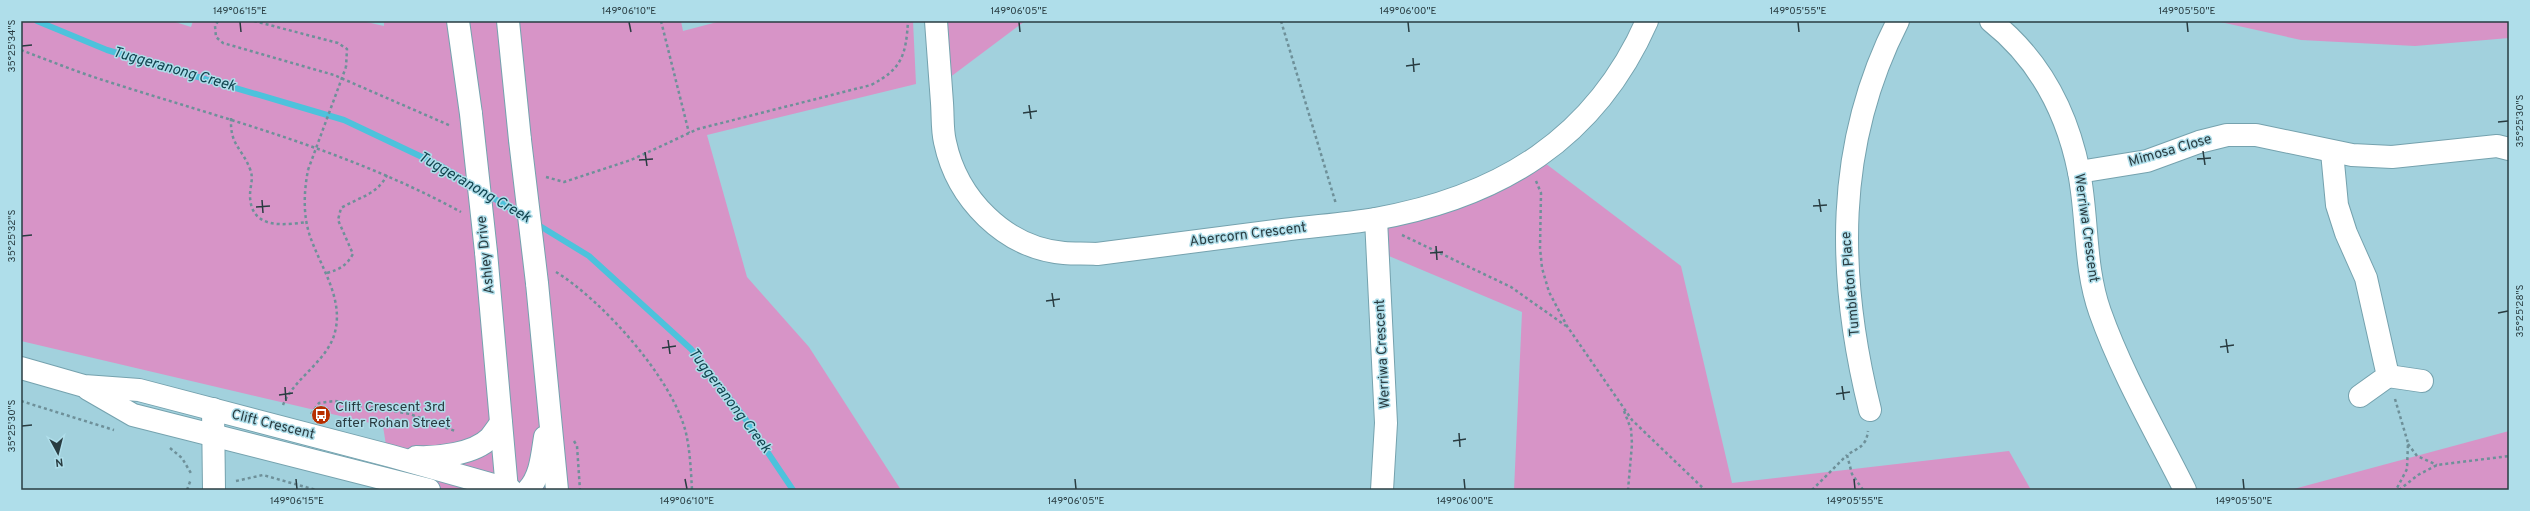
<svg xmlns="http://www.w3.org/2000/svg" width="2530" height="511" font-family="Overpass,sans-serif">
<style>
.green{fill:#d794c7}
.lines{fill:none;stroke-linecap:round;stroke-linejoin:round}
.stream{stroke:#4dc2dc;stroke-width:6}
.street-casing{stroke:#75a2ae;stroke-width:24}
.secondary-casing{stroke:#75a2ae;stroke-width:24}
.path{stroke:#6e9099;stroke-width:2.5;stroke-dasharray:3 3;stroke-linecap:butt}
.street{stroke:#fff;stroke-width:22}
.secondary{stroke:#fff;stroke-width:22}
.secondary-bridge-casing{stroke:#75a2ae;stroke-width:24;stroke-linecap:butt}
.path-bridge{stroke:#6e9099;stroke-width:2.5;stroke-dasharray:3 3;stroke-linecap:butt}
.secondary-bridge{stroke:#fff;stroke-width:22}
.ticks{fill:none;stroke:#293c41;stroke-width:1.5}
.labels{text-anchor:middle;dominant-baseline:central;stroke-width:3;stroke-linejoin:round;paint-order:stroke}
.street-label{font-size:14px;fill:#293c41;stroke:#afdeea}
.poi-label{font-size:14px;fill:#293c41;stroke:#afdeea;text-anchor:start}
.water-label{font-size:15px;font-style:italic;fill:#114550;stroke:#afdeea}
.neatline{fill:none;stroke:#293c41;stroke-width:1.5}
.ticks-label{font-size:10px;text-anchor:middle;fill:#293c41}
</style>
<rect width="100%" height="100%" fill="#a2d1dd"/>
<!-- green -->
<g class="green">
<path d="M 21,21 L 172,21 L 191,27 L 193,21 L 362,21 L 384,26 L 384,21 L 681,21 L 683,31 L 721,21 L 913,21 L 916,84 L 707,135 L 747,277 L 809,347 L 901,490 L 393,490 L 383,426 L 21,341 Z"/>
<path d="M 936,21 L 1025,21 L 941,84 Z"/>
<path d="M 2216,21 L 2509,21 L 2509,38 L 2415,46 L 2301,40 Z"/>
<path d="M 1537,157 L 1681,266 L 1732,483 L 2009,451 L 2031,490 L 1514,490 L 1522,312 L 1377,251 L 1376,219 Z"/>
<path d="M 2509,431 L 2509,490 L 2290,490 Z"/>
</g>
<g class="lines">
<!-- stream -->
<g class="stream">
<path d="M 37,21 L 107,50 L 344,120 L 441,166 L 474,186"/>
<path d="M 485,193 L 523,216"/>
<path d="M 535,223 L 589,256 L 691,349 L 744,417 L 793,490"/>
</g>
<!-- street casing -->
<g class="street-casing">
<g id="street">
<path d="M 936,21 C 938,48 940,76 942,103 C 943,116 942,130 945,142 C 957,199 1005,248 1064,253 C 1075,254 1086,253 1097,254 C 1159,246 1221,238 1283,230 C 1314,226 1345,224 1375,219 C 1500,197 1595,139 1647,21"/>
<path d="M 1991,21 C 2039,59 2067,112 2079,172 C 2088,218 2084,267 2100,312 C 2122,374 2156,432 2185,490"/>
<path d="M 2332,152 L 2337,205 L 2346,233 L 2366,278 L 2388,376 L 2360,396"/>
<path d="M 2079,172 L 2147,161 L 2199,142 L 2227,135 L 2256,135 L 2352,155 L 2392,157 L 2497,146 L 2509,149"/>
<path d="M 1376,219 L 1386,423 L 1382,490"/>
<path d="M 2388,376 L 2422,381"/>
<path d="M 213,409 L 214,490"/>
<path d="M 1870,410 C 1837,277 1834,146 1898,21"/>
</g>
</g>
<!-- secondary casing -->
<g class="secondary-casing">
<g id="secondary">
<path d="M 458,21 L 471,114"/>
<path d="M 508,21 L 520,140"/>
<path d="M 486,252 L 507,490"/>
<path d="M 537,283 L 557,490"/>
<path d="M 21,368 L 84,386 L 139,390 L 391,456 L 511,490"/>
<path d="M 88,389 L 133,415 L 429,490"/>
<path d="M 416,457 C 438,458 474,454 490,438 C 494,433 498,427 501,423"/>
<path d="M 528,490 C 541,476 542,455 545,437"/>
</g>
</g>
<!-- path -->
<g class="path">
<path d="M 218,21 L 215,26 L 216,37 L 223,43 L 334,75 L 451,126"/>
<path d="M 254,21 L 338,43 L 347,49 L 346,67"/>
<path d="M 661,21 L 689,133"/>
<path d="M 1281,21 L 1336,204"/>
<path d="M 21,50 C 50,61 80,73 109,82 C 231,121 347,150 461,212"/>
<path d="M 231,118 C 230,146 241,146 250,169 C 254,179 250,185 250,196 C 251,230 284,225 307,222"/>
<path d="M 546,177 L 564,182 L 631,160 L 698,129 L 871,85 C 902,69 906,55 908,21"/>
<path d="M 1536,181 L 1541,193 L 1540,248 L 1542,268 L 1549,292 L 1567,326 L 1632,420 L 1705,490"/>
<path d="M 1402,235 L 1511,287 L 1566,326"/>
<path d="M 556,272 C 603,301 673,379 686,433 C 690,451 691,471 692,490"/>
<path d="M 327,273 C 340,269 346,266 353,254 L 338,220 L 341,208 C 359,197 377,195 387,175"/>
<path d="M 2395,399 L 2408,443 L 2407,469 L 2396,490"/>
<path d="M 21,401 L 114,430"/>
<path d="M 283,405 C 294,378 328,361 335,332 C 344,297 319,265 309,233 C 303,213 304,191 308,170"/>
<path d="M 1624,411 L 1631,429 L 1632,444 L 1628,490"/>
<path d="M 311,414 L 319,403 L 335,401 L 410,414 L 455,431"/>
<path d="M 574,441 L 577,446 L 580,490"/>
<path d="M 2408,444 L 2417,456 L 2437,465"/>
<path d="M 170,448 L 182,458 L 192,475"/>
<path d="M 236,481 L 263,475 L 316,490"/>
<path d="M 187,490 L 191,479"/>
<path d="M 1812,490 L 1847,455"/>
<path d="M 1863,490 L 1852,474 L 1847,455 C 1859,447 1866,447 1868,431"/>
<path d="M 2399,490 L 2418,475 L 2437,465 L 2509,456"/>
</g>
<!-- street -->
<use href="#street" class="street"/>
<!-- secondary -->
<use href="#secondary" class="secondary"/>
<!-- secondary-bridge casing -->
<g class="secondary-bridge-casing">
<g id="secondary-bridge">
<path d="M 471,114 L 486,252"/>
<path d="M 520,140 L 537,283"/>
</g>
</g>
<!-- path-bridge -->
<path class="path-bridge" d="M 308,170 L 346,67"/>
<!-- secondary-bridge -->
<use href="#secondary-bridge" class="secondary-bridge"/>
</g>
<!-- ticks -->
<path class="ticks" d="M 240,22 L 241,32M 629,22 L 631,32M 1019,22 L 1020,32M 1408,22 L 1409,32M 1798,22 L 1799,32M 2187,22 L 2188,32M 22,46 L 32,45M 1413,58 L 1414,72M 1406,66 L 1420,64M 1029,105 L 1031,119M 1023,113 L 1037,111M 2498,122 L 2508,121M 2203,151 L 2205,165M 645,152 L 647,166M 2197,159 L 2211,158M 639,160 L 653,159M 1819,199 L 1821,212M 262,200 L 263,213M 1813,206 L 1827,205M 256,207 L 270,206M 22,236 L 32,235M 1436,246 L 1437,260M 1430,253 L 1443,252M 1052,293 L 1054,307M 1046,301 L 1060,299M 2498,313 L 2508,311M 2226,339 L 2228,353M 668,340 L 670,354M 2220,347 L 2234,345M 662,348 L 676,346M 1842,386 L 1844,400M 285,387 L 286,401M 1836,394 L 1850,392M 279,395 L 293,393M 22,426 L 32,425M 1459,433 L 1460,447M 1453,441 L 1466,439M 296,479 L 297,489M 685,479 L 687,489M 1075,479 L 1076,489M 1464,479 L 1465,489M 1854,479 L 1855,489M 2243,479 L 2244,489"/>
<!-- icons -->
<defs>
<g id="bus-disc" transform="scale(1)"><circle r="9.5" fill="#b82f00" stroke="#afdeea"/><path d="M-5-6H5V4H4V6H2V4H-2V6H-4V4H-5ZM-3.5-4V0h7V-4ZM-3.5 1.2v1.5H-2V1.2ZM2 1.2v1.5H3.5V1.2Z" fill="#fff"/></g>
</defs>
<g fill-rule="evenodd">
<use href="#bus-disc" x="321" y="415"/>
</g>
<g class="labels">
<!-- street labels -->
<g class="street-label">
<text transform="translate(2170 151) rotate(-16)">Mimosa Close</text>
<text transform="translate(2086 228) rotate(82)">Werriwa Crescent</text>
<text transform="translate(1248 235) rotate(-7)">Abercorn Crescent</text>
<text transform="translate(486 255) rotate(-96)">Ashley Drive</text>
<text transform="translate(1851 284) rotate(-95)">Tumbleton Place</text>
<text transform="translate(1383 354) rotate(-93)">Werriwa Crescent</text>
<text transform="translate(273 425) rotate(14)">Clift Crescent</text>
</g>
<!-- poi labels -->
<g class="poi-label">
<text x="335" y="407">Clift Crescent 3rd<tspan x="335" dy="16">after Rohan Street</tspan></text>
</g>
<!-- water labels -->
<g class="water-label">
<text transform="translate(174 70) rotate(16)">Tuggeranong Creek</text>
<text transform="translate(474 188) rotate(30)">Tuggeranong Creek</text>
<text transform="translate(729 401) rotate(53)">Tuggeranong Creek</text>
</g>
</g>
<!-- border -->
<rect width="2530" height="511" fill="none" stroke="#afdeea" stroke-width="44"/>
<!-- north arrow -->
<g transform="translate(58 453) rotate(173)" stroke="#afdeea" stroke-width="3" paint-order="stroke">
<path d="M0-3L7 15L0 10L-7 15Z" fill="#293c41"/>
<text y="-6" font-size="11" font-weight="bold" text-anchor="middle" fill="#293c41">N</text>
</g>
<rect x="22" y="22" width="2486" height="467" class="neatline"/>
<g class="ticks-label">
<text x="240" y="14">149°06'15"E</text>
<text x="629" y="14">149°06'10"E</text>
<text x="1019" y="14">149°06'05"E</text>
<text x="1408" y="14">149°06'00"E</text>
<text x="1798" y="14">149°05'55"E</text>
<text x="2187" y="14">149°05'50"E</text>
<text transform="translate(11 46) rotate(-90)" y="4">35°25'34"S</text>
<text transform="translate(2519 121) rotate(-90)" y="4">35°25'30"S</text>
<text transform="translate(11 236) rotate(-90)" y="4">35°25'32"S</text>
<text transform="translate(2519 311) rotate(-90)" y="4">35°25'28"S</text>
<text transform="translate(11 426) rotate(-90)" y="4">35°25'30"S</text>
<text x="297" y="504">149°06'15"E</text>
<text x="687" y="504">149°06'10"E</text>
<text x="1076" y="504">149°06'05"E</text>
<text x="1465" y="504">149°06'00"E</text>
<text x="1855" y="504">149°05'55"E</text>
<text x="2244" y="504">149°05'50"E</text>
</g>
</svg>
